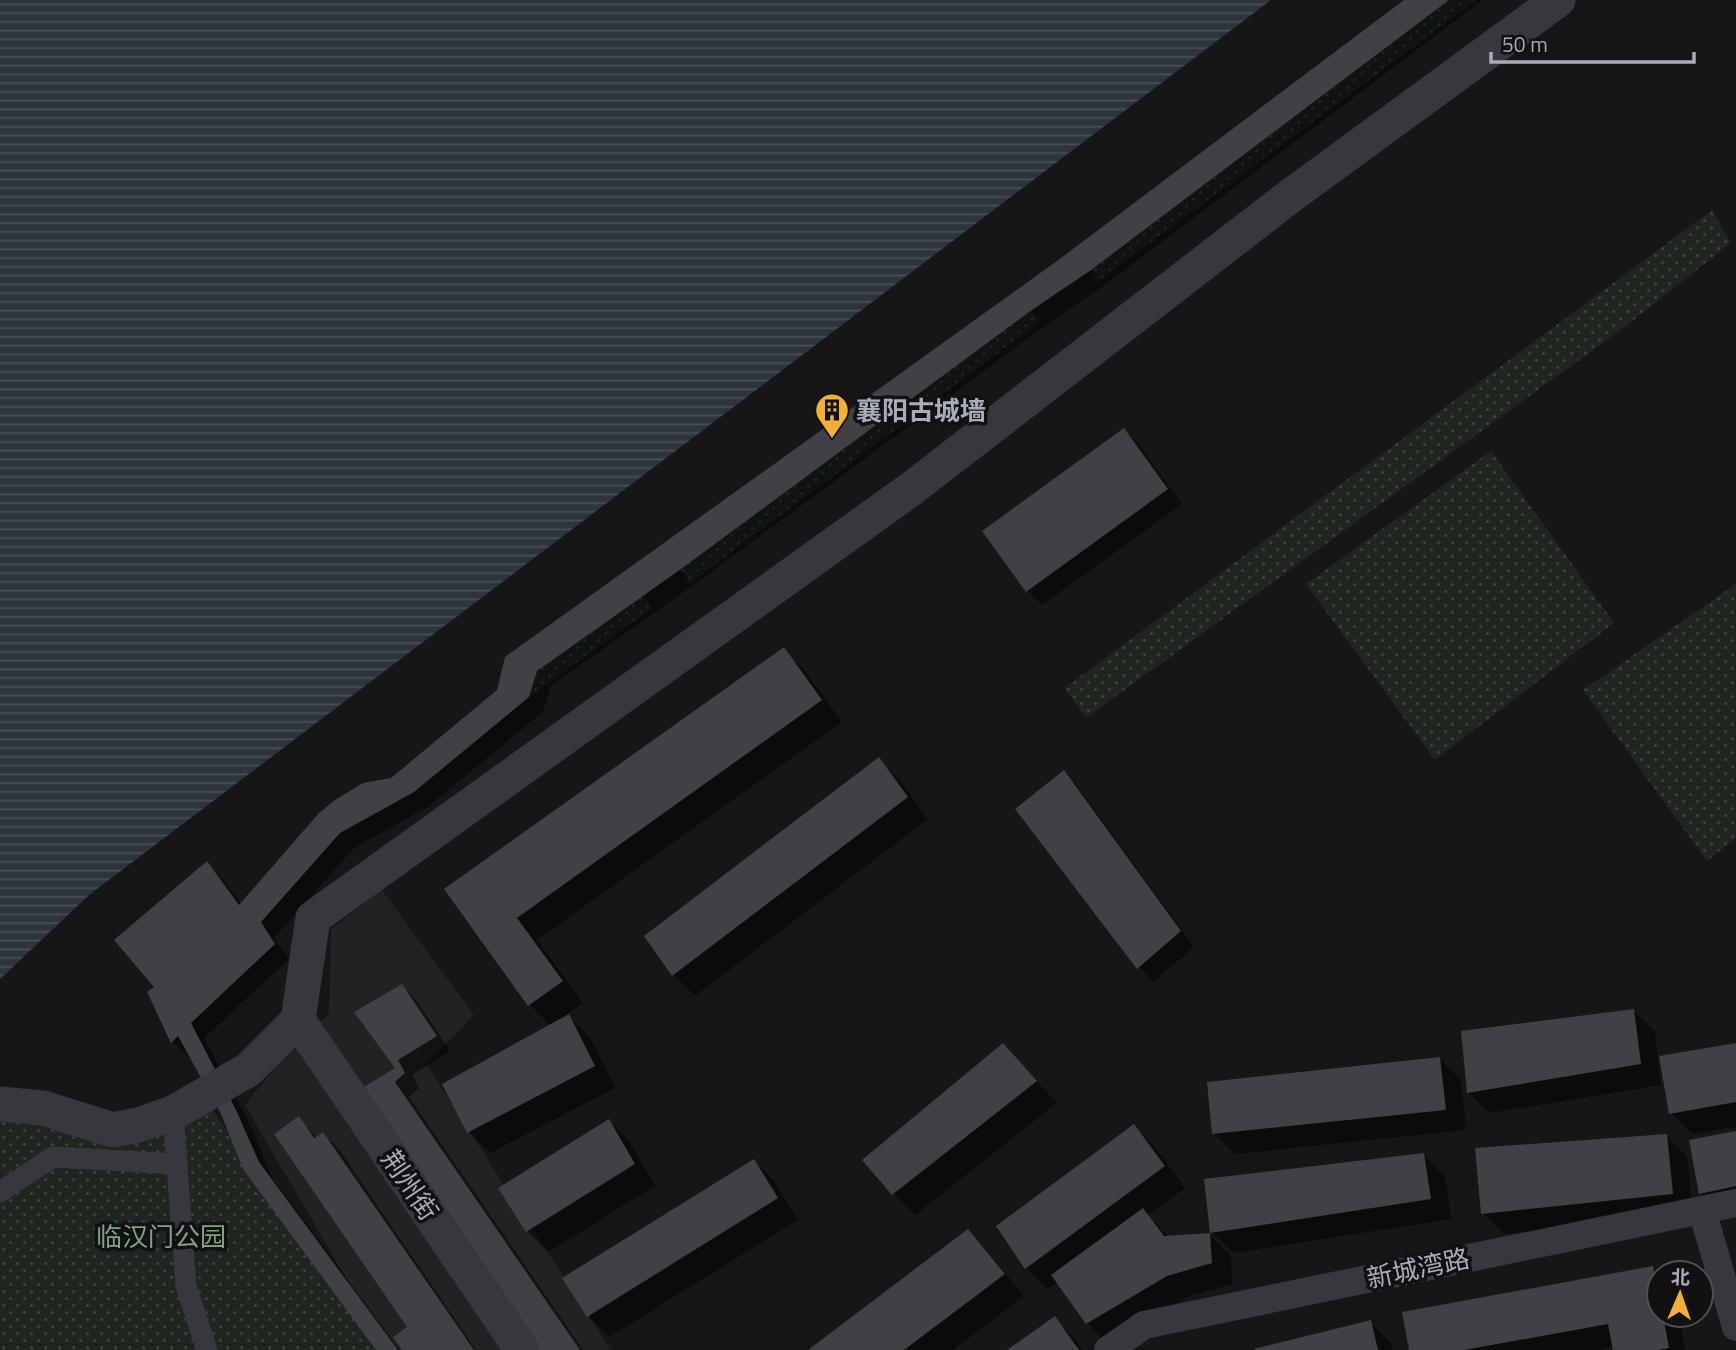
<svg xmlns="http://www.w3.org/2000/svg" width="1736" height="1350" font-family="'Titillium Web','Noto Sans SC',sans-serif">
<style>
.built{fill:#222225}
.grass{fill:url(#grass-dots)}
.water{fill:url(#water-rules)}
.shadow{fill:#0007}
.building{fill:#404145}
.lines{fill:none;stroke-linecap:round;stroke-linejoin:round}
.pedestrian{stroke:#37383d;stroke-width:21}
.minor{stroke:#37383d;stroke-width:28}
.tertiary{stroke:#37383d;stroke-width:35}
.labels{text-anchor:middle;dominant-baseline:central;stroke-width:7;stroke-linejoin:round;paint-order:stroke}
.poi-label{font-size:26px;font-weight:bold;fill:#a8adb8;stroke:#111113;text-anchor:start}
.street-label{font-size:26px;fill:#a8adb8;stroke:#111113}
.park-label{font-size:26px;fill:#7fa381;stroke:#111113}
</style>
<defs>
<pattern id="grass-dots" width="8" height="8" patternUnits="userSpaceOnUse" patternTransform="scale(1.75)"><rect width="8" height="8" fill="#1e261f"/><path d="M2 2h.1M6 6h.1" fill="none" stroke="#3c433d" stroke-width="1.8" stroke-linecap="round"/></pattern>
<pattern id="water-rules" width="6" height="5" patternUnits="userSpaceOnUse" patternTransform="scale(1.75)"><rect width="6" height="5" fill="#2c353c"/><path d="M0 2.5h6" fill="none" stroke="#485056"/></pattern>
</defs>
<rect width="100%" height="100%" fill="#161618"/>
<!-- built -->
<path class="built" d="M 382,890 L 474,1015 L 426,1064 L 611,1350 L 388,1350 L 245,1105 L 286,1054 L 329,1014 L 331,929 Z"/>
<!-- grass -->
<g class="grass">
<path d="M 1449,0 L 1477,0 L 1099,281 L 1091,270 Z"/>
<path d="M 1712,210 L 1731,243 L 1622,329 L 1086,718 L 1065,688 Z"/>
<path d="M 1032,310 L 1041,321 L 689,584 L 681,569 Z"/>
<path d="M 1491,451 L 1614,623 L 1435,760 L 1306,584 Z"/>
<path d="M 1736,584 L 1736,838 L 1707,861 L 1583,690 Z"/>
<path d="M 644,594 L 651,609 L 529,697 L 537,671 Z"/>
<path d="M 203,1096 L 378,1350 L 0,1350 L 0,1104 L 113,1130 Z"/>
</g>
<!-- water -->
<path class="water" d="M 0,0 L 1271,0 L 89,895 L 0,979 Z"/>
<!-- shadow -->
<g class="shadow">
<path d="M 1407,0 L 1483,0 L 1106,284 L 1046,325 L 695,584 L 551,686 L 543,712 L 429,806 L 354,848 L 274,938 L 289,959 L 204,1038 L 251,1127 L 273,1179 L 400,1350 L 378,1350 L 222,1114 L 189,1054 L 187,1056 L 173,1042 L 149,993 L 157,987 L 206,863 L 221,877 L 242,905 L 392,780 L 1058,262 Z"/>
<path d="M 1124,430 L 1139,445 L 1182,504 L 1042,605 L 1027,590 Z"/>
<path d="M 784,650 L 805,671 L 842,722 L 537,940 L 583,1003 L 567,1014 L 590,1038 L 615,1088 L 490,1153 L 469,1132 L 551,1026 L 530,1005 L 447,889 Z"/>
<path d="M 879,760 L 900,781 L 928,819 L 695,996 L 674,975 L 646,936 Z"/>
<path d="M 1063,772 L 1078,787 L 1194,947 L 1153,982 L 1139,967 Z"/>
<path d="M 402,986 L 417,1001 L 450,1051 L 412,1075 L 419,1088 L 409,1097 L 583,1350 L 539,1350 L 363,1089 L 397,1068 Z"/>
<path d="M 1634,1011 L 1655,1032 L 1661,1085 L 1490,1113 L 1468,1092 Z"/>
<path d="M 1003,1045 L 1057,1103 L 915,1215 L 894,1193 Z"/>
<path d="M 1736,1045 L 1736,1127 L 1692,1134 L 1671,1113 Z"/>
<path d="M 1440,1059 L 1461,1080 L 1466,1130 L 1235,1154 L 1214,1133 Z"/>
<path d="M 299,1119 L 317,1138 L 323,1134 L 338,1148 L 476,1350 L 405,1350 L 409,1328 Z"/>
<path d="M 609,1121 L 630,1142 L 655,1186 L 548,1252 L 527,1231 Z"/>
<path d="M 1134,1126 L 1155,1147 L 1185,1188 L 1148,1215 L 1169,1237 L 1209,1234 L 1231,1256 L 1232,1284 L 1189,1296 L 1108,1345 L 1087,1323 L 1058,1282 L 1047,1289 L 1026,1268 Z"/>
<path d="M 1736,1133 L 1736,1211 L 1721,1214 L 1700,1193 Z"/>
<path d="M 1666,1135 L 1687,1157 L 1693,1214 L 1504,1234 L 1483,1213 Z"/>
<path d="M 1424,1155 L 1445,1177 L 1451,1219 L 1233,1253 L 1212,1232 Z"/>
<path d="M 754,1161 L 775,1182 L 798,1220 L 609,1337 L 588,1316 Z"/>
<path d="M 968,1231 L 989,1253 L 1024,1296 L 953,1350 L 811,1350 Z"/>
<path d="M 1653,1268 L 1659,1274 L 1659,1315 L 1679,1315 L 1685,1350 L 1615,1350 L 1614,1347 L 1599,1350 L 1411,1350 Z"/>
<path d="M 1055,1319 L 1076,1340 L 1083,1350 L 1010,1350 Z"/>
<path d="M 1370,1322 L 1391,1343 L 1393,1350 L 1258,1350 Z"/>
</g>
<!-- building -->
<g class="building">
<path d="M 1404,0 L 1449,0 L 1091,270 L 1032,310 L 681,569 L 537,671 L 529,697 L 414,792 L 340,833 L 261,922 L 275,944 L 191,1023 L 236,1110 L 259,1162 L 398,1350 L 376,1350 L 243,1169 L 221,1114 L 178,1036 L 171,1043 L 147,992 L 154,987 L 114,940 L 207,861 L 239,905 L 319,813 L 335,800 L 363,783 L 391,778 L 497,690 L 505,657 L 1057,261 Z"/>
<path d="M 1124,428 L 1168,489 L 1026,592 L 982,531 Z"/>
<path d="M 784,647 L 822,700 L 517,918 L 563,981 L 528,1006 L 444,889 Z"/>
<path d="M 879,757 L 908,797 L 672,976 L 644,936 Z"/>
<path d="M 1064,770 L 1181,931 L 1137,969 L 1015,809 Z"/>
<path d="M 402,984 L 437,1036 L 398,1060 L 405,1073 L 395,1082 L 580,1350 L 537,1350 L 361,1089 L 395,1068 L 354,1012 Z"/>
<path d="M 1634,1009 L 1641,1064 L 1467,1093 L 1461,1031 Z"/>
<path d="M 569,1014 L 595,1066 L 467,1133 L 442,1084 Z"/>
<path d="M 1003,1043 L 1037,1081 L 892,1195 L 862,1160 Z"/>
<path d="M 1736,1043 L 1736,1102 L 1669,1114 L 1659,1056 Z"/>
<path d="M 1440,1057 L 1446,1110 L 1212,1134 L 1207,1082 Z"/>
<path d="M 299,1116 L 314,1138 L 323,1132 L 474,1350 L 402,1350 L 393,1337 L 407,1327 L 274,1134 Z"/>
<path d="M 609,1119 L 635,1164 L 526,1232 L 498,1188 Z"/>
<path d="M 1134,1124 L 1165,1166 L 1025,1269 L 996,1226 Z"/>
<path d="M 1736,1131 L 1736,1186 L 1699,1194 L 1689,1140 Z"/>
<path d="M 1667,1134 L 1673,1194 L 1481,1214 L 1475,1148 Z"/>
<path d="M 1424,1153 L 1431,1199 L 1210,1233 L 1212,1263 L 1167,1276 L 1086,1324 L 1051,1275 L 1143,1208 L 1164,1236 L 1210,1233 L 1204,1179 Z"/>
<path d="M 754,1159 L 778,1198 L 587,1317 L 562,1278 Z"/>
<path d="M 968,1229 L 1005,1274 L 904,1350 L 808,1350 Z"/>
<path d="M 1653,1266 L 1659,1296 L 1659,1315 L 1663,1315 L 1669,1348 L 1658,1350 L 1613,1350 L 1608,1324 L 1464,1350 L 1409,1350 L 1402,1312 Z"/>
<path d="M 1055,1316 L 1079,1350 L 1007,1350 Z"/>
<path d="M 1371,1320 L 1378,1350 L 1254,1350 L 1254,1349 Z"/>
</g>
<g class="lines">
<!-- pedestrian -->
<g class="pedestrian">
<path d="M 173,1113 L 186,1286 L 207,1350"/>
<path d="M 0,1192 L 53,1157 L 177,1164"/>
</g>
<!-- minor -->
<g class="minor">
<path d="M 1702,1210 L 1736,1327"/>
<path d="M 1108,1350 L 1144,1325 L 1736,1203"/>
</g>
<!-- tertiary -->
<g class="tertiary">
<path d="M 298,1020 L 522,1350"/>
<path d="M 0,1104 L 43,1108 L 113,1130 L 138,1125 L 173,1113 L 248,1070 L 298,1020 L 313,918 L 911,489 L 1289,197 L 1558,0"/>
</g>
</g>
<!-- icons -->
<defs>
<g id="building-pin" transform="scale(1.75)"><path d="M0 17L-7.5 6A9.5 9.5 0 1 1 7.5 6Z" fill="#f2b134" stroke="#111113"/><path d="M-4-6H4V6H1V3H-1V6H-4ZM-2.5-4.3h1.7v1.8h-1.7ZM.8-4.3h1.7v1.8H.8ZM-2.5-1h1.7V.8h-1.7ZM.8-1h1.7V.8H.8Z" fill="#111"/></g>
</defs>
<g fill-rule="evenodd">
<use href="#building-pin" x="832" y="410"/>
</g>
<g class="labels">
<!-- poi labels -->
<g class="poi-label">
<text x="856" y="410">襄阳古城墙</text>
</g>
<!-- street labels -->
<g class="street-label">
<text transform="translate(410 1185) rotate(56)">荆州街</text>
<text transform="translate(1418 1268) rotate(-12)">新城湾路</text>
</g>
<!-- park labels -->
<g class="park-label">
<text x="161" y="1236">临汉门公园</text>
</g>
</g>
<!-- north arrow -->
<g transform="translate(1680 1294) rotate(2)"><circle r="33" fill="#111113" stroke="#4d4f55" stroke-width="2"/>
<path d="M0-5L12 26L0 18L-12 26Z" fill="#f2b134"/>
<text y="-10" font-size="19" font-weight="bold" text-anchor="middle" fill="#a8adb8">北</text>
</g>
<!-- scale -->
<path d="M1491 52v10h203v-10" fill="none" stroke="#a8adb8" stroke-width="3.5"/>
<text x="1502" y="52" font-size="21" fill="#a8adb8" stroke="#111113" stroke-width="5" paint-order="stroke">50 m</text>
</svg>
